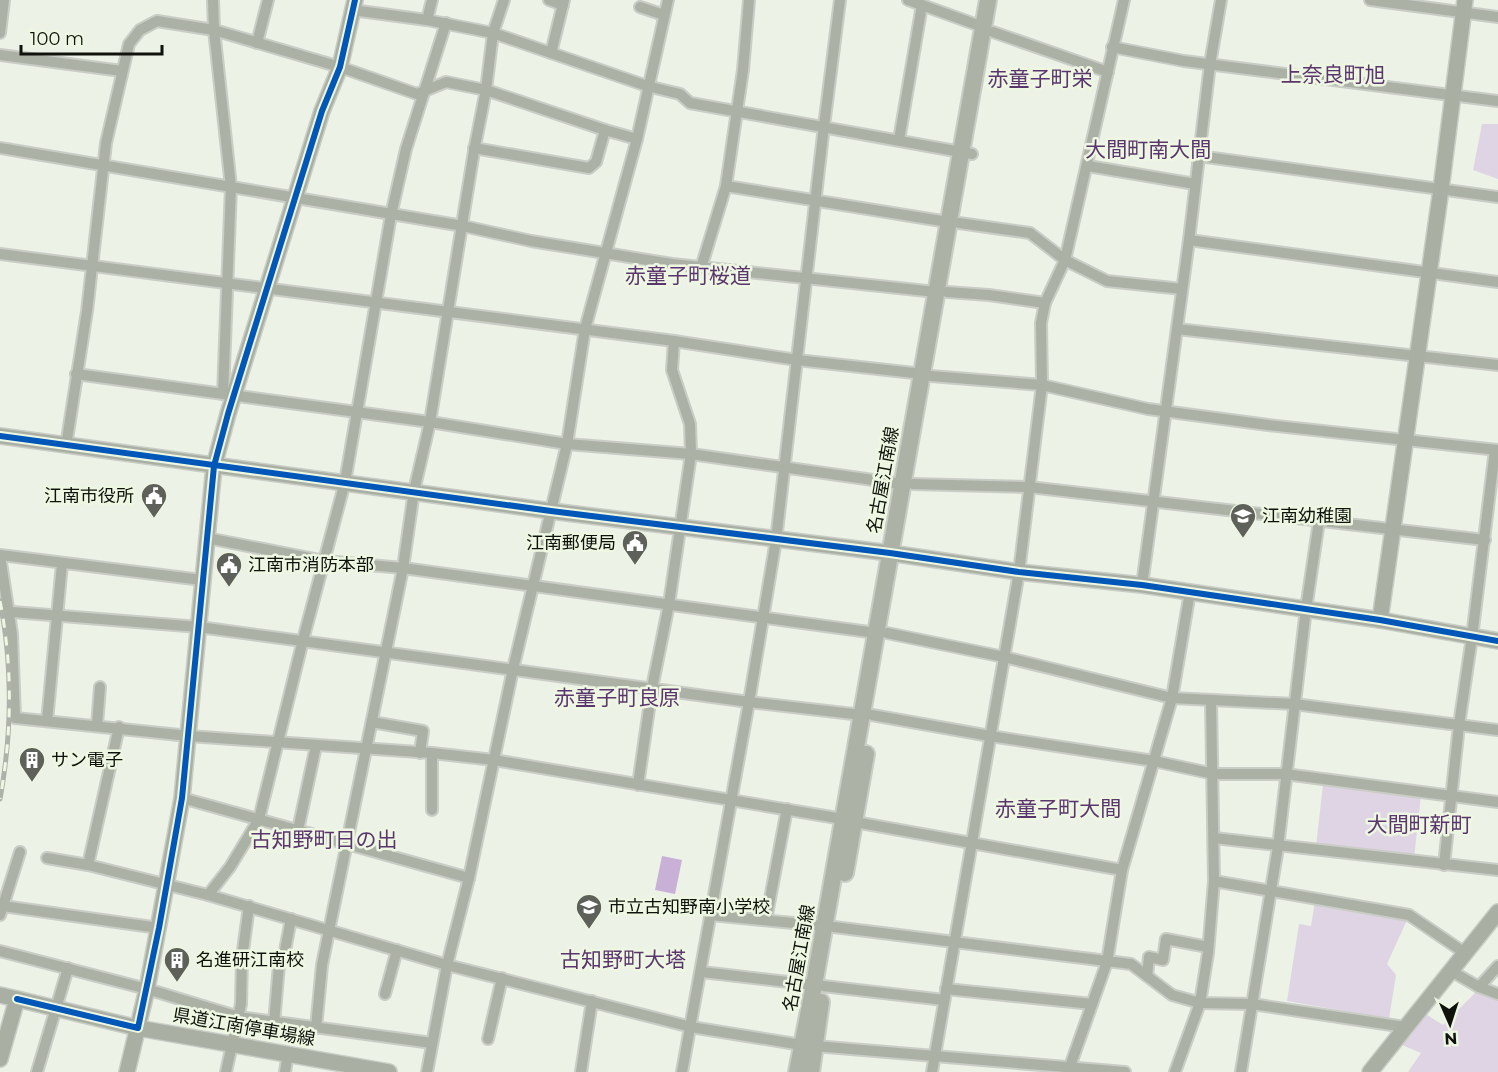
<svg xmlns="http://www.w3.org/2000/svg" width="1498" height="1072" font-family="Montserrat,'Noto Sans JP',sans-serif">
<style>
.green{fill:#dfd4e4}
.water{fill:#c9b0d6}
.lines{fill:none;stroke-linecap:round;stroke-linejoin:round}
.street-casing{stroke:#c9cdc5;stroke-width:14}
.secondary-casing{stroke:#c9cdc5;stroke-width:18}
.primary-casing{stroke:#c9cdc5;stroke-width:20}
.street{stroke:#acb1a6;stroke-width:10}
.secondary{stroke:#aaafa4;stroke-width:15}
.primary{stroke:#adb2a6;stroke-width:16}
.rail-casing{stroke:#aeb2a9;stroke-width:5}
.rail{stroke:#edf7e2;stroke-width:3;stroke-dasharray:9;stroke-linecap:butt}
.cycleway-casing{stroke:#edf7e2;stroke-width:10}
.cycleway{stroke:#0057b8;stroke-width:6}
.labels{text-anchor:middle;dominant-baseline:central;stroke-width:5;stroke-linejoin:round;paint-order:stroke}
.street-label{font-size:18px;fill:#0f130c;stroke:#edf7e2}
.poi-label{font-size:18px;fill:#0f130c;stroke:#edf7e2;text-anchor:start}
.quarter-label{font-size:21px;fill:#5b366e;stroke:#edf7e2}
</style>
<rect width="100%" height="100%" fill="#edf2e7"/>
<!-- green -->
<g class="green">
<path d="M 1482,124 L 1498,124 L 1498,179 L 1473,170 Z"/>
<path d="M 1323,785 L 1421,796 L 1414,858 L 1316,846 Z"/>
<path d="M 1315,901 L 1407,920 L 1387,964 L 1396,975 L 1389,1019 L 1287,1001 L 1299,924 L 1311,926 Z"/>
<path d="M 1477,991 L 1498,998 L 1498,1072 L 1408,1072 L 1421,1053 L 1402,1045 L 1424,1013 L 1443,1025 Z"/>
</g>
<!-- water -->
<path class="water" d="M 662,856 L 682,860 L 675,894 L 655,890 Z"/>
<g class="lines">
<!-- street casing -->
<g class="street-casing">
<g id="street">
<path d="M 213,0 L 214,30 L 231,187 L 223,394"/>
<path d="M 432,0 L 427,20 L 493,33 L 647,86 L 680,94 L 690,103 L 972,154"/>
<path d="M 549,0 L 563,5"/>
<path d="M 908,0 L 983,27"/>
<path d="M 1370,0 L 1498,17"/>
<path d="M 640,7 L 664,15"/>
<path d="M 352,10 L 427,20"/>
<path d="M 993,32 L 1108,72"/>
<path d="M 0,33 L 4,0"/>
<path d="M 257,43 L 268,0"/>
<path d="M 1112,47 L 1184,61 L 1498,101"/>
<path d="M 551,53 L 564,0"/>
<path d="M 0,55 L 122,71"/>
<path d="M 899,140 L 922,5"/>
<path d="M 0,148 L 463,226 L 531,241 L 672,264 L 936,292"/>
<path d="M 474,148 L 589,168 L 596,162 L 605,130"/>
<path d="M 1199,156 L 1498,197"/>
<path d="M 1088,166 L 1195,184"/>
<path d="M 726,186 L 948,222"/>
<path d="M 959,223 L 1030,233 L 1065,260 L 1107,281 L 1182,289"/>
<path d="M 1189,240 L 1498,282"/>
<path d="M 0,254 L 674,341 L 797,360 L 923,374"/>
<path d="M 701,268 L 726,186 L 743,70 L 749,0"/>
<path d="M 947,292 L 989,295 L 1045,303"/>
<path d="M 1177,329 L 1498,365"/>
<path d="M 76,374 L 430,422 L 567,444 L 691,454 L 901,484"/>
<path d="M 931,376 L 1042,385 L 1148,409 L 1268,425 L 1498,450"/>
<path d="M 66,446 L 87,311 L 106,143 L 129,44 L 140,30 L 157,21 L 214,30 L 340,67 L 417,94 L 446,82 L 486,90 L 605,130 L 637,139"/>
<path d="M 913,484 L 1029,487 L 1485,540"/>
<path d="M 207,538 L 325,561 L 403,568 L 876,633"/>
<path d="M 0,555 L 202,580"/>
<path d="M 0,556 L 12,634 L 15,718 L 189,736 L 432,753 L 494,760 L 843,819"/>
<path d="M 1142,585 L 1189,240 L 1210,64 L 1221,0"/>
<path d="M 0,611 L 199,627 L 749,702 L 862,715"/>
<path d="M 887,633 L 1004,657 L 1172,698 L 1294,704 L 1498,730"/>
<path d="M 872,715 L 990,736 L 1154,761 L 1214,774 L 1285,774 L 1498,802"/>
<path d="M 47,721 L 62,564"/>
<path d="M 372,722 L 423,731 L 420,753"/>
<path d="M 97,725 L 100,687"/>
<path d="M 119,727 L 88,865 L 208,895 L 447,965 L 691,1027 L 802,1045"/>
<path d="M 638,785 L 652,688 L 669,604 L 691,454 L 690,424 L 672,370 L 674,341"/>
<path d="M 182,798 L 469,878"/>
<path d="M 432,810 L 432,753"/>
<path d="M 855,822 L 1122,870"/>
<path d="M 298,830 L 316,746"/>
<path d="M 1214,838 L 1498,870"/>
<path d="M 47,858 L 88,865"/>
<path d="M 1444,865 L 1459,725 L 1472,637 L 1495,450"/>
<path d="M 1214,881 L 1409,915 L 1465,953"/>
<path d="M 208,895 L 230,867 L 259,819 L 303,640 L 345,482 L 391,215 L 406,149 L 446,23"/>
<path d="M 3,906 L 20,852"/>
<path d="M 0,915 L 3,906 L 159,928"/>
<path d="M 711,915 L 824,926"/>
<path d="M 766,920 L 787,809"/>
<path d="M 834,927 L 1131,964 L 1172,995 L 1200,1003 L 1252,1004 L 1405,1027"/>
<path d="M 0,951 L 147,989 L 239,1017 L 432,1043"/>
<path d="M 284,956 L 291,919"/>
<path d="M 1451,971 L 1479,987 L 1498,994"/>
<path d="M 702,972 L 814,985"/>
<path d="M 1147,976 L 1149,957 L 1163,960 L 1166,939 L 1208,947"/>
<path d="M 823,986 L 944,1000"/>
<path d="M 1479,987 L 1498,966"/>
<path d="M 946,989 L 1092,1004"/>
<path d="M 385,994 L 397,950"/>
<path d="M 274,1023 L 279,965"/>
<path d="M 316,1028 L 322,965 L 403,568 L 414,491 L 430,422 L 474,151 L 486,90 L 493,33 L 504,0"/>
<path d="M 488,1039 L 502,978"/>
<path d="M 815,1046 L 1125,1072"/>
<path d="M 37,1072 L 68,968"/>
<path d="M 226,1072 L 241,1004 L 242,958 L 249,906"/>
<path d="M 285,1072 L 288,1053"/>
<path d="M 427,1072 L 447,965 L 469,878 L 513,669 L 567,444 L 585,329 L 637,139 L 668,0"/>
<path d="M 581,1072 L 592,1001"/>
<path d="M 682,1072 L 749,702 L 776,540 L 824,126 L 840,0"/>
<path d="M 932,1072 L 1019,572 L 1042,385 L 1041,323 L 1045,303 L 1065,260 L 1124,0"/>
<path d="M 1068,1072 L 1107,962 L 1122,870 L 1172,698 L 1190,592"/>
<path d="M 1175,1072 L 1200,1003 L 1208,953 L 1214,881 L 1211,700"/>
<path d="M 1241,1072 L 1278,847 L 1306,609 L 1319,521"/>
</g>
</g>
<!-- secondary casing -->
<g class="secondary-casing">
<g id="secondary">
<path d="M 0,436 L 551,511 L 890,553 L 1019,572 L 1142,585 L 1380,620 L 1498,641"/>
<path d="M 1380,620 L 1441,189 L 1465,0"/>
<path d="M 0,995 L 17,999 L 0,1059"/>
<path d="M 17,999 L 138,1028 L 389,1072"/>
<path d="M 127,1072 L 147,989 L 182,798 L 214,466 L 228,414 L 322,111 L 340,67 L 355,0"/>
<path d="M 1370,1072 L 1498,912"/>
</g>
</g>
<!-- primary casing -->
<g class="primary-casing">
<g id="primary">
<path d="M 845,873 L 866,754"/>
<path d="M 797,1072 L 814,985 L 988,0"/>
<path d="M 811,1072 L 821,1002"/>
</g>
</g>
<!-- street -->
<use href="#street" class="street"/>
<!-- secondary -->
<use href="#secondary" class="secondary"/>
<!-- primary -->
<use href="#primary" class="primary"/>
<!-- rail casing -->
<g class="rail-casing">
<path id="rail" d="M 0,601 C 13,667 12,733 0,799"/>
</g>
<!-- rail -->
<use href="#rail" class="rail"/>
<!-- cycleway casing -->
<g class="cycleway-casing">
<g id="cycleway">
<path d="M 0,436 L 551,511 L 890,553 L 1019,572 L 1142,585 L 1380,620 L 1498,641"/>
<path d="M 17,999 L 138,1028 L 159,928 L 182,798 L 214,466 L 228,414 L 322,111 L 340,67 L 355,0"/>
</g>
</g>
<!-- cycleway -->
<use href="#cycleway" class="cycleway"/>
</g>
<!-- icons -->
<defs>
<g id="civic-pin" transform="scale(1.35)"><path d="M0 17L-7.5 6A9.5 9.5 0 1 1 7.5 6Z" fill="#5d6159" stroke="#edf7e2"/><path d="M-.6-6.5H3V-4.5H.6V-3L4-1V1h2V6H-6V1h2V-1L-.6-3ZM-1.2 2.5V6h2.4V2.5Z" fill="#fff"/></g>
<g id="school-pin" transform="scale(1.35)"><path d="M0 17L-7.5 6A9.5 9.5 0 1 1 7.5 6Z" fill="#5d6159" stroke="#edf7e2"/><path d="M0-5L7-2L0 1L-7-2ZM-4 1L0 2.5L4 1V4Q0 6-4 4Z" fill="#fff"/></g>
<g id="building-pin" transform="scale(1.35)"><path d="M0 17L-7.5 6A9.5 9.5 0 1 1 7.5 6Z" fill="#5d6159" stroke="#edf7e2"/><path d="M-4-6H4V6H1V3H-1V6H-4ZM-2.5-4.3h1.7v1.8h-1.7ZM.8-4.3h1.7v1.8H.8ZM-2.5-1h1.7V.8h-1.7ZM.8-1h1.7V.8H.8Z" fill="#fff"/></g>
</defs>
<g fill-rule="evenodd">
<use href="#civic-pin" x="154" y="496"/>
<use href="#school-pin" x="1243" y="516"/>
<use href="#civic-pin" x="635" y="543"/>
<use href="#civic-pin" x="229" y="565"/>
<use href="#building-pin" x="32" y="760"/>
<use href="#school-pin" x="589" y="907"/>
<use href="#building-pin" x="177" y="960"/>
</g>
<g class="labels">
<!-- street labels -->
<g class="street-label">
<text transform="translate(883 480) rotate(-80)">名古屋江南線</text>
<text transform="translate(799 958) rotate(-80)">名古屋江南線</text>
<text transform="translate(244 1027) rotate(10)">県道江南停車場線</text>
</g>
<!-- poi labels -->
<g class="poi-label">
<text x="134" y="496" text-anchor="end">江南市役所</text>
<text x="1262" y="516">江南幼稚園</text>
<text x="616" y="543" text-anchor="end">江南郵便局</text>
<text x="248" y="565">江南市消防本部</text>
<text x="51" y="760">サン電子</text>
<text x="608" y="907">市立古知野南小学校</text>
<text x="196" y="960">名進研江南校</text>
</g>
<!-- quarter labels -->
<g class="quarter-label">
<text x="1333" y="74">上奈良町旭</text>
<text x="1040" y="78">赤童子町栄</text>
<text x="1148" y="149">大間町南大間</text>
<text x="688" y="275">赤童子町桜道</text>
<text x="617" y="697">赤童子町良原</text>
<text x="1058" y="808">赤童子町大間</text>
<text x="1419" y="824">大間町新町</text>
<text x="324" y="839">古知野町日の出</text>
<text x="623" y="959">古知野町大塔</text>
</g>
</g>
<!-- north arrow -->
<g transform="translate(1450 1024) rotate(177)" stroke="#edf7e2" stroke-width="4.5" paint-order="stroke">
<path d="M0-4.5L10 22L0 15L-10 22Z" fill="#0f130c"/>
<text y="-9" font-size="16" font-weight="bold" text-anchor="middle" fill="#0f130c">N</text>
</g>
<!-- scale -->
<path d="M21 45v9h141v-9" fill="none" stroke="#0f130c" stroke-width="3"/>
<text x="30" y="45" font-size="18" fill="#0f130c" stroke="#edf7e2" stroke-width="4.5" paint-order="stroke">100 m</text>
</svg>
